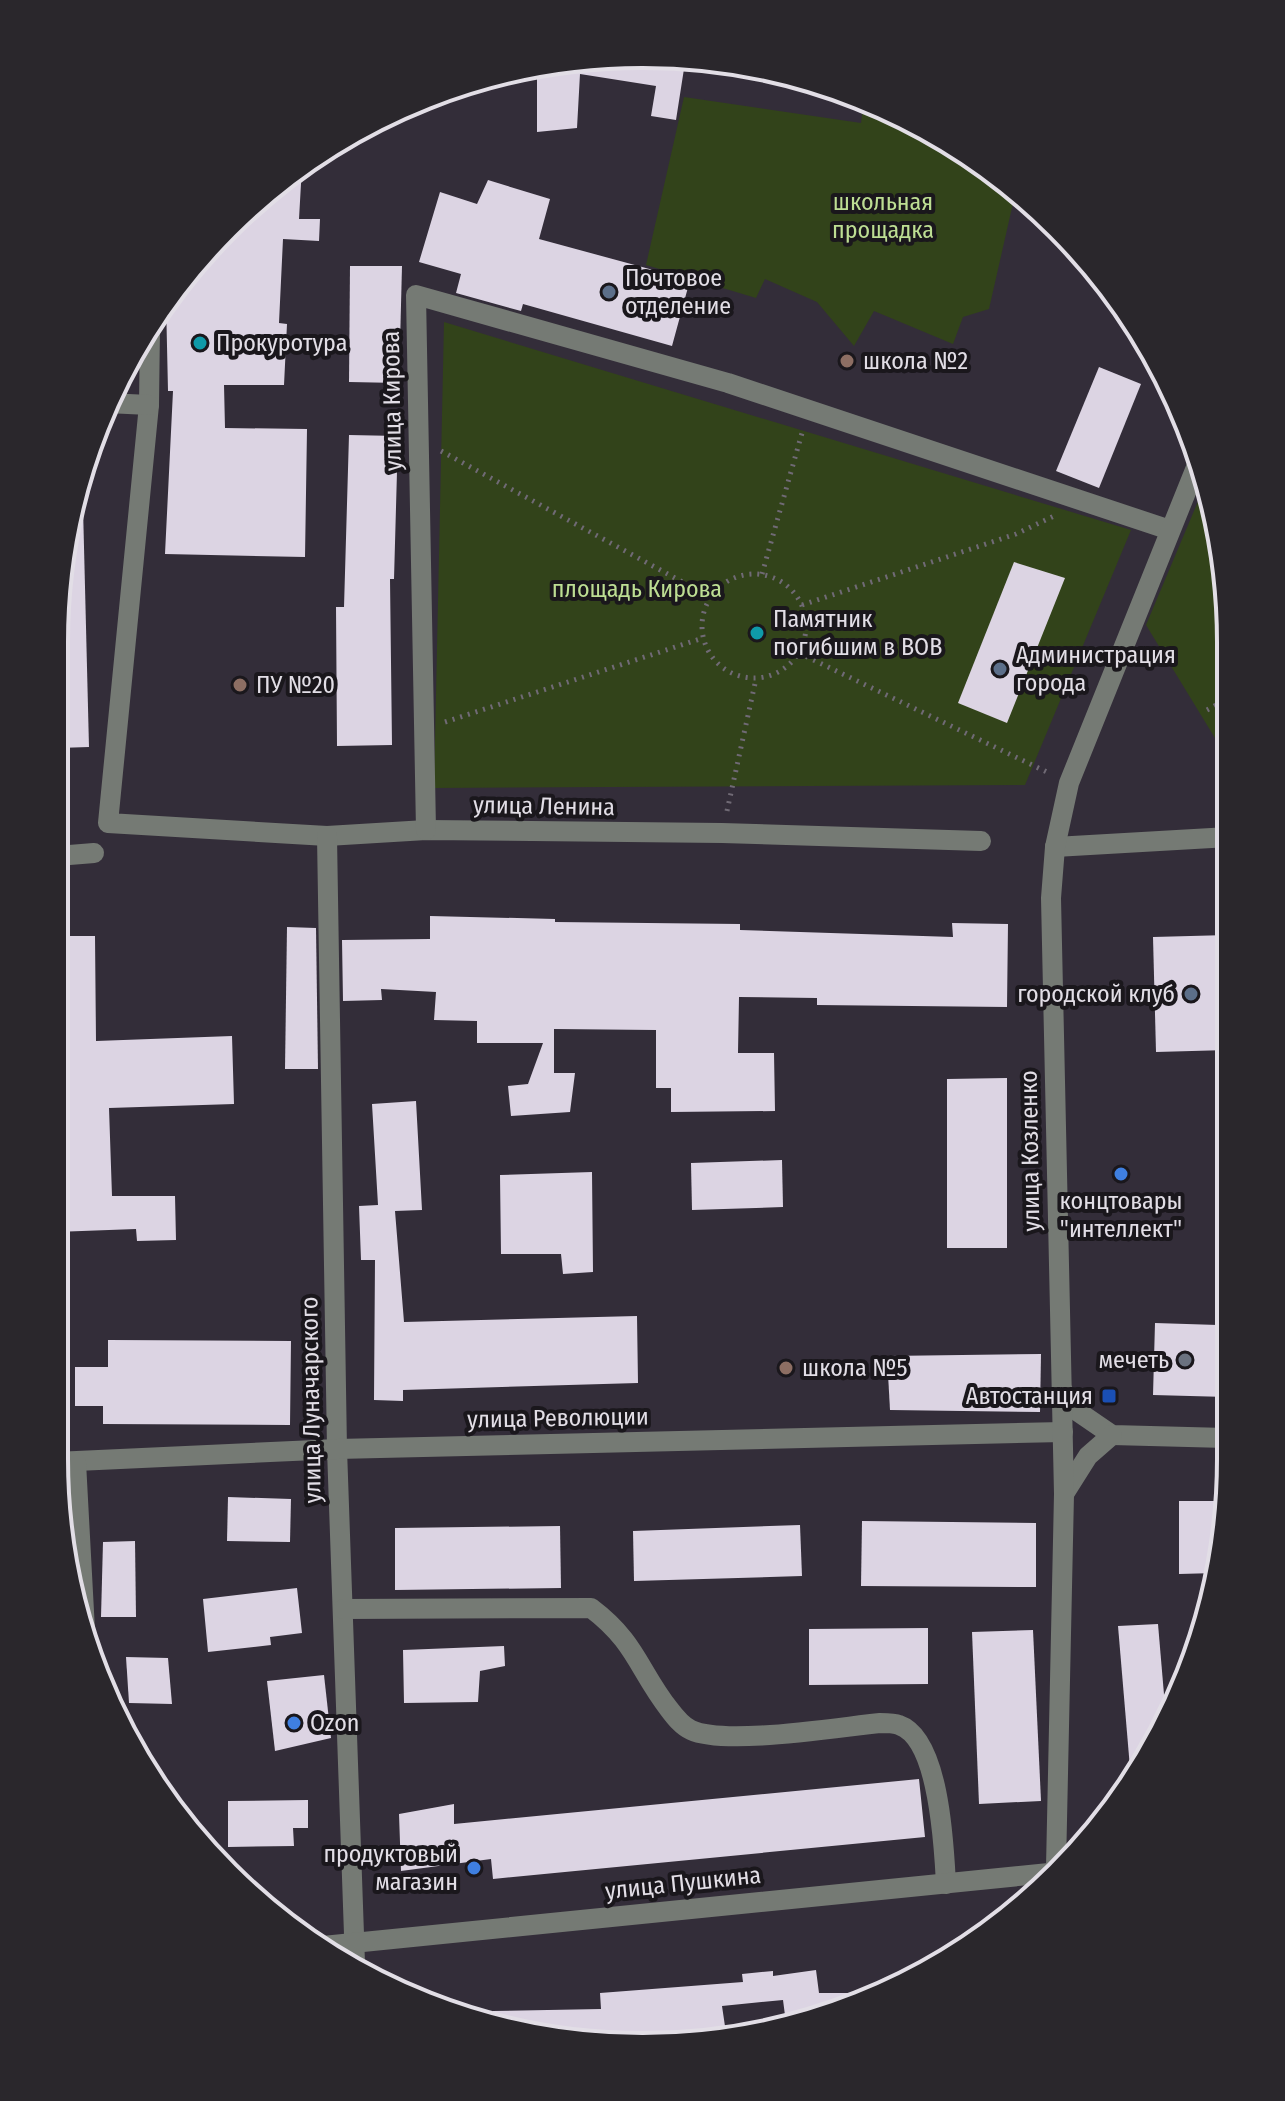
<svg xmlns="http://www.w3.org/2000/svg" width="1285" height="2101" font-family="'Fira Sans Condensed',sans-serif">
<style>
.green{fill:#32431a}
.building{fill:#dcd4e3}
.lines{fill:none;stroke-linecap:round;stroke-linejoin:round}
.path{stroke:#706a75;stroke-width:5;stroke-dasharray:2 6;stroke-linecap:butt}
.minor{stroke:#757a74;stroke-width:20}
.service-dot{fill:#5c6f8a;stroke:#1a171c;stroke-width:3}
.culture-dot{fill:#0f9aa8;stroke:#1a171c;stroke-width:3}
.education-dot{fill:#8d6e63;stroke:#1a171c;stroke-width:3}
.shop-dot{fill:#3f7fe0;stroke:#1a171c;stroke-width:3}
.worship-dot{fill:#6b7280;stroke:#1a171c;stroke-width:3}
.transit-dot{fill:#1a4fb4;stroke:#1a171c;stroke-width:3}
.labels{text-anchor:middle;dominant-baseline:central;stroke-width:8;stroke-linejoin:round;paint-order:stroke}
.park-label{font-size:24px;fill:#bdde93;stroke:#1a171c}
.poi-label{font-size:24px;fill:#e2dee6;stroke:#1a171c;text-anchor:start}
.street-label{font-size:24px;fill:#e2dee6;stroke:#1a171c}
.rim{fill:none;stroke:#e2dee6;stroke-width:4}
</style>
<rect width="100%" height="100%" fill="#332d39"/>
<!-- green -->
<g class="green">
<path d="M 684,97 L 861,123 L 864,100 C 916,120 974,151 1016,190 L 989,309 L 963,317 L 953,344 L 874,311 L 854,346 L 817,302 L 765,279 L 756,298 L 646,265 Z"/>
<path d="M 444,322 L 1131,530 L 1025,785 L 434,788 Z"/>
<path d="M 1207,480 L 1230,604 L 1229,761 L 1146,625 Z"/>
</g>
<!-- building -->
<g class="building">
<path d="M 686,56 L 676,120 L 651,116 L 656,86 L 580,74 L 577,128 L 537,132 L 537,66 L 565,59 Z"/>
<path d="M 302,166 L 299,219 L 320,219 L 319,241 L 283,239 L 279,323 L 287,324 L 284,385 L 224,385 L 225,428 L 307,429 L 305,557 L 165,554 L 173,391 L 168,391 L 166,301 L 175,285 L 254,200 Z"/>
<path d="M 488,180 L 550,199 L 539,239 L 690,280 L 672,346 L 523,304 L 521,311 L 456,293 L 461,274 L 419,262 L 440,192 L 477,204 Z"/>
<path d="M 350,266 L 402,266 L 399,383 L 349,382 Z"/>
<path d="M 1099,367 L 1141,384 L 1099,488 L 1056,471 Z"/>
<path d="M 349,435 L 398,436 L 394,579 L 390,579 L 392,745 L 337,746 L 336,607 L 344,607 Z"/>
<path d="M 75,506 L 83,507 L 89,747 L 58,748 L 59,566 Z"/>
<path d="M 1014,562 L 1065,578 L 1007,723 L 958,703 Z"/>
<path d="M 430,916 L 555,919 L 555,922 L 740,924 L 740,930 L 953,937 L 952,923 L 1008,924 L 1007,1007 L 817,1005 L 817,998 L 739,997 L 738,1053 L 774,1053 L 775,1111 L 671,1112 L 671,1088 L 656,1088 L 656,1030 L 554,1029 L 554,1073 L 575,1073 L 570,1112 L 511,1116 L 508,1086 L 528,1084 L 543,1043 L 477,1043 L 477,1021 L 434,1020 L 436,992 L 381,989 L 382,1000 L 343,1001 L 342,940 L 430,939 Z"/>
<path d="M 287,927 L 316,928 L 318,1069 L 285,1069 Z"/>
<path d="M 1228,935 L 1228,1050 L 1156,1052 L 1153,937 Z"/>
<path d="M 57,936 L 95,936 L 96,1041 L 232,1036 L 234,1104 L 109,1108 L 112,1196 L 175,1196 L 176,1240 L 137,1241 L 136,1229 L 55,1232 Z"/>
<path d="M 1007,1078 L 1007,1248 L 947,1248 L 947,1079 Z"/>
<path d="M 416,1101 L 422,1210 L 395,1211 L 404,1322 L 637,1316 L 638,1383 L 403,1390 L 403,1401 L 374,1400 L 375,1260 L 361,1260 L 359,1206 L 378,1205 L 372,1104 Z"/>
<path d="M 782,1160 L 783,1207 L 692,1210 L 691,1163 Z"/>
<path d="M 592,1172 L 593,1272 L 563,1274 L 561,1254 L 501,1254 L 500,1175 Z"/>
<path d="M 1155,1323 L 1218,1325 L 1217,1329 L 1227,1330 L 1227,1397 L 1153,1395 Z"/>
<path d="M 108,1340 L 291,1341 L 290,1425 L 103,1424 L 103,1406 L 75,1406 L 75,1367 L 108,1367 Z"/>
<path d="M 1041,1354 L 1040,1412 L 890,1410 L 887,1356 Z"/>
<path d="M 228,1497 L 291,1499 L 290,1542 L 227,1541 Z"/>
<path d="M 1179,1501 L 1226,1501 L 1226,1535 L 1216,1573 L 1179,1574 Z"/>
<path d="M 862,1521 L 1036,1523 L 1036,1587 L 861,1586 Z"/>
<path d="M 800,1525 L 802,1576 L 634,1581 L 633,1531 Z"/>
<path d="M 560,1526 L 561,1588 L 395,1590 L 395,1528 Z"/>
<path d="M 135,1541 L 136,1617 L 101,1617 L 103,1542 Z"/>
<path d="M 297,1588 L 302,1633 L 270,1637 L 271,1645 L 208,1652 L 203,1599 Z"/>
<path d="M 1158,1624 L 1166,1718 L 1131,1780 L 1118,1626 Z"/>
<path d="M 928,1628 L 928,1684 L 809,1685 L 809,1629 Z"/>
<path d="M 1033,1630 L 1041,1801 L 979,1804 L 972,1632 Z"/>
<path d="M 504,1646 L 505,1666 L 480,1671 L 478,1702 L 404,1703 L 403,1650 Z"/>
<path d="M 126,1657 L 168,1658 L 172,1704 L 129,1703 Z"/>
<path d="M 324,1675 L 331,1738 L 275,1751 L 267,1681 Z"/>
<path d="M 919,1779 L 925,1837 L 493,1879 L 491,1859 L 401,1871 L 399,1814 L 454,1804 L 454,1824 Z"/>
<path d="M 308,1800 L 308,1828 L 293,1828 L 294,1846 L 228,1847 L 228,1801 Z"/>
<path d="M 816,1970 L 819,1993 L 877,1993 L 831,2016 L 786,2023 L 783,2000 L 722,2006 L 726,2033 L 642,2047 L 492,2022 L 493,2011 L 601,2009 L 600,1993 L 743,1982 L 742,1974 L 773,1971 L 773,1976 Z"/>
</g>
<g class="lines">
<!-- path -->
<g class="path">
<path d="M 441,451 L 710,597"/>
<circle cx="754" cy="626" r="52"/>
<path d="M 762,574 L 802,433"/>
<path d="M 802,605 L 1016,534 L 1054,516"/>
<path d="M 799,653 L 1051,774"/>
<path d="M 1207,710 L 1229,698"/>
<path d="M 445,722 L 703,638"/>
<path d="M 727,811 L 756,679"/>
</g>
<!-- minor -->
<g class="minor">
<path d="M 150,328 L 149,405 L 108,823 L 327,836 L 426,830 L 722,833 L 981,841"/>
<path d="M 107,403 L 149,405"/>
<path d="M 426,830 L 416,295 L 728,383 L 1170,530"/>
<path d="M 327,836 L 337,1449 L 355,1963"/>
<path d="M 1055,847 L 1229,837"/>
<path d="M 57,856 L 94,853"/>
<path d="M 1063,1391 L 1074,1409 L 1112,1435 L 1226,1438"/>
<path d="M 55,1462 L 337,1449 L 1063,1432"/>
<path d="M 76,1462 L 86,1649"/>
<path d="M 1064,1494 L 1088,1456 L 1112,1435"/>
<path d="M 343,1609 L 591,1608 C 636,1642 638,1669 669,1709 C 675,1717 682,1726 691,1730 C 725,1746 839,1727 880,1723 C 886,1723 894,1723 899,1725 C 940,1739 944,1848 946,1884"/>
<path d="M 1056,1867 L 1064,1494 L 1051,898 L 1055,847 L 1069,783 L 1199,460"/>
<path d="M 323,1946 L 1049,1873"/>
</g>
</g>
<!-- markers -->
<g class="service-dot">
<circle cx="609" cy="292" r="8"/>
<circle cx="1000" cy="669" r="8"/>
<circle cx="1191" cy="994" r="8"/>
</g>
<g class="culture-dot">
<circle cx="200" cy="343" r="8"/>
<circle cx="757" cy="633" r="8"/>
</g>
<g class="education-dot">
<circle cx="847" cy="361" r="8"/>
<circle cx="240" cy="685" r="8"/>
<circle cx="786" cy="1368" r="8"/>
</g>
<g class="shop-dot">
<circle cx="1121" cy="1174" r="8"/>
<circle cx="294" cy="1723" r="8"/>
<circle cx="474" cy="1868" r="8"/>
</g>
<circle class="worship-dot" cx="1185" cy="1360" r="8"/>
<rect class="transit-dot" x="1101" y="1388" width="16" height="16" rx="4"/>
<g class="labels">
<!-- park labels -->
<g class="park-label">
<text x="883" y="202">школьная<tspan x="883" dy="28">прощадка</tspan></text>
<text x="637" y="589">площадь Кирова</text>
</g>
<!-- poi labels -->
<g class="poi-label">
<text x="625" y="278">Почтовое<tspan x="625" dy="28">отделение</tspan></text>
<text x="216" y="343">Прокуротура</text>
<text x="863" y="361">школа №2</text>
<text x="773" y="619">Памятник<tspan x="773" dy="28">погибшим в ВОВ</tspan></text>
<text x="1016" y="655">Администрация<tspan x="1016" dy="28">города</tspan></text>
<text x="256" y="685">ПУ №20</text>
<text x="1175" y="994" text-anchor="end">городской клуб</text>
<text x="1121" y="1201" text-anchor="middle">концтовары<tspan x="1121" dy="28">"интеллект"</tspan></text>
<text x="1169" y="1360" text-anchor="end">мечеть</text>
<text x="802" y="1368">школа №5</text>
<text x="1093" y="1396" text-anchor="end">Автостанция</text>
<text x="310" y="1723">Ozon</text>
<text x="458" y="1854" text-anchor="end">продуктовый<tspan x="458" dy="28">магазин</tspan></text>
</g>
<!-- street labels -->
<g class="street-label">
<text transform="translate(392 401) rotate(-91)">улица Кирова</text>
<text transform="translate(544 806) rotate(1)">улица Ленина</text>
<text transform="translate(1030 1151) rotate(-91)">улица Козленко</text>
<text transform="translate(311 1400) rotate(-91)">улица Луначарского</text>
<text transform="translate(558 1418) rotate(-1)">улица Революции</text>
<text transform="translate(683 1883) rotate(-6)">улица Пушкина</text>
</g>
</g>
<!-- crop -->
<path d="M0 0H1285V2101H0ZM642 68H643A574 574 0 0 1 1217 642V1459A574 574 0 0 1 643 2033H642A574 574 0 0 1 68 1459V642A574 574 0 0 1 642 68Z" fill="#2a272c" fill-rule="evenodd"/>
<path class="rim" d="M642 68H643A574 574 0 0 1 1217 642V1459A574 574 0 0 1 643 2033H642A574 574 0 0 1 68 1459V642A574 574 0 0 1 642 68Z"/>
</svg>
